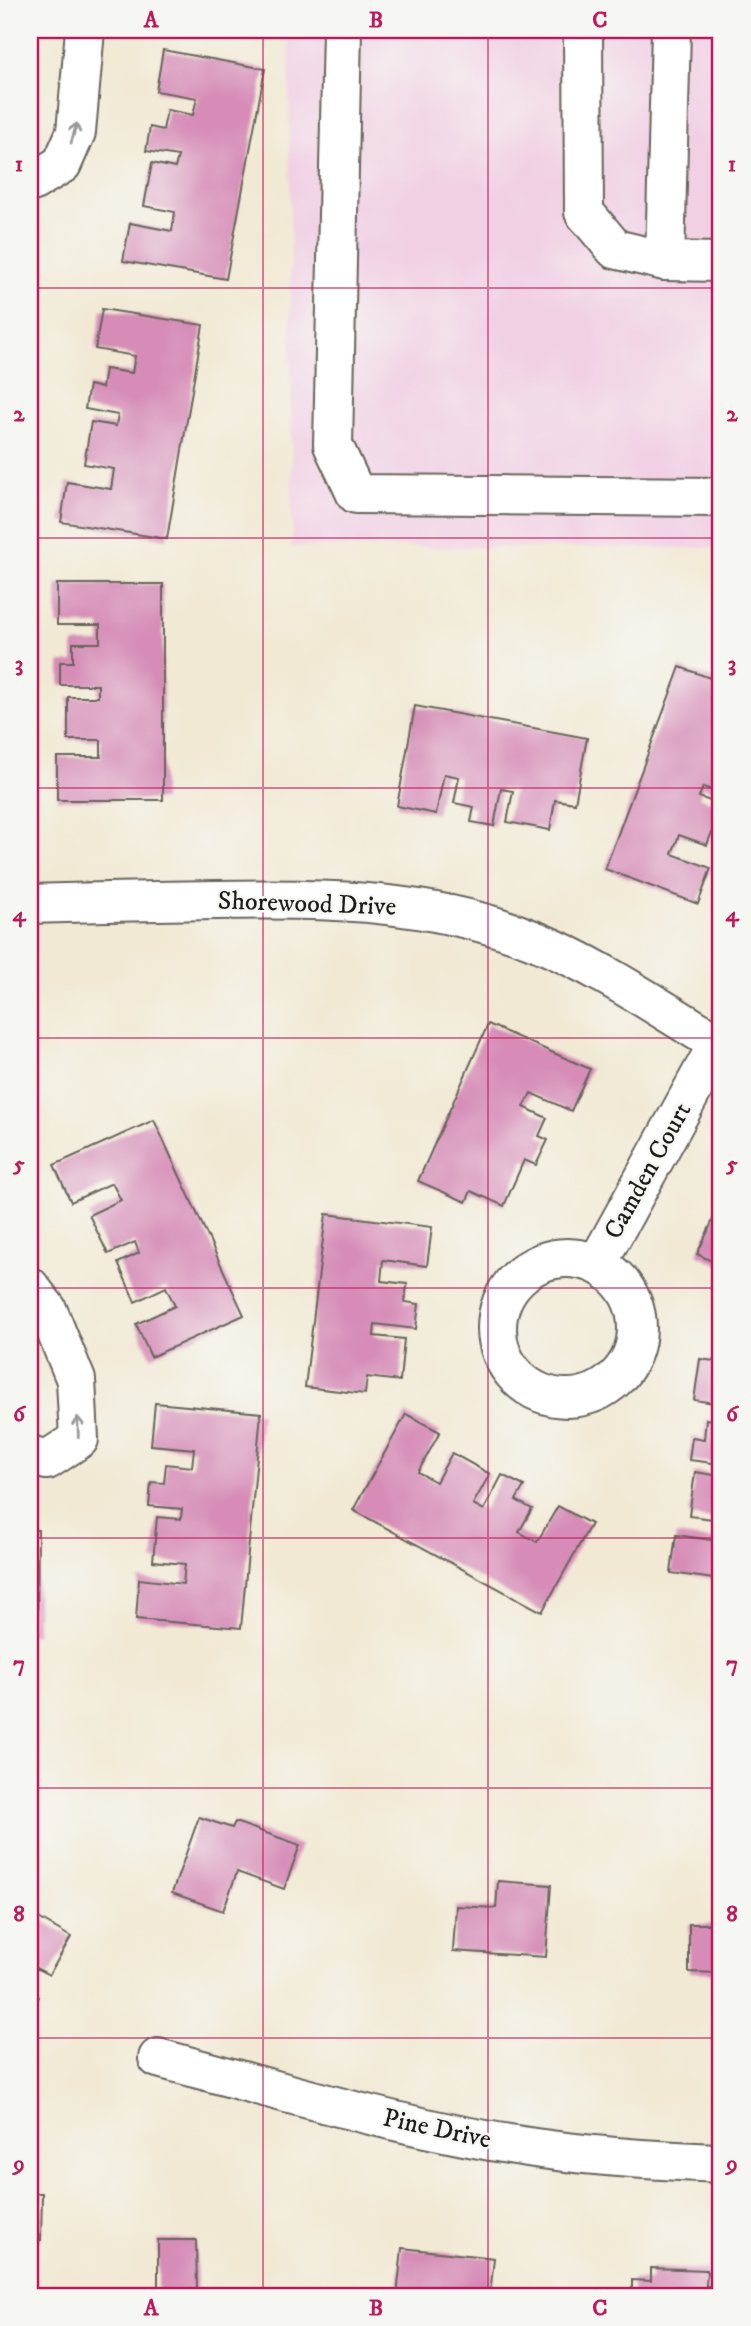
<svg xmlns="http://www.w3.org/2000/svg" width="751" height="2326" font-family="'IM FELL DW Pica',serif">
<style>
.built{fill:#f1d0e4}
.building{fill:#d68cb7}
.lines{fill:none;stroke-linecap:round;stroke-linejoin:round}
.minor-casing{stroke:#67645c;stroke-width:42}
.minor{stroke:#fff;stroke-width:38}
.oneway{stroke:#999}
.grid{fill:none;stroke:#c2185b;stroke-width:2;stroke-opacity:0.55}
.labels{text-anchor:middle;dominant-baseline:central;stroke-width:5;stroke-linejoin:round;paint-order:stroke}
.street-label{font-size:26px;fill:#1c1c1c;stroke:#f6f6f2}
.neatline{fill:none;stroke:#c2185b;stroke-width:2.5}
.grid-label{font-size:23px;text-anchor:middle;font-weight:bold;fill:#c2185b}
</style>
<rect width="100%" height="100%" fill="#f6f6f2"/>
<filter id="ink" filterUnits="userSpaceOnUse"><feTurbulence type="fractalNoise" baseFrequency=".0143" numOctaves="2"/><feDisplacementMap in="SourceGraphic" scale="14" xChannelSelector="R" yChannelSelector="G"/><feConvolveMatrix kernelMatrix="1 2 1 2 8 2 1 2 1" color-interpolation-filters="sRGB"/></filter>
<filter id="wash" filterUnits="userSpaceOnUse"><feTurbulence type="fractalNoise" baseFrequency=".00686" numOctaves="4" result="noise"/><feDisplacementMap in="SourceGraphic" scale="28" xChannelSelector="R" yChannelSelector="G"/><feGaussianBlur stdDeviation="1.57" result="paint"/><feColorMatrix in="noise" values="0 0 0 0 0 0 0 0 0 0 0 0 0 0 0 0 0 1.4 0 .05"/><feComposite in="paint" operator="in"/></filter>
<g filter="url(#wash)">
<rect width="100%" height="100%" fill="#f1e9d4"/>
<!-- built -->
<path class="built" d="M 289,30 L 721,30 L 721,548 L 292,547 Z"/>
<g id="blocks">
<!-- building -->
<g class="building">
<path d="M 163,50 L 265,69 L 226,279 L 123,261 L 130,223 L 172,231 L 175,212 L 144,206 L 152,163 L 175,168 L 178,156 L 146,151 L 150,127 L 163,130 L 167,110 L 193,115 L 197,98 L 156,91 Z"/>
<path d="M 102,309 L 203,325 L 167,539 L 61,522 L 67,482 L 111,489 L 114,469 L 84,464 L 91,422 L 116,426 L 118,415 L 85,409 L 89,385 L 102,388 L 105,369 L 132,373 L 135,356 L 95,349 Z"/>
<path d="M 57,584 L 163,584 L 163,800 L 57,800 L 57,757 L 101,757 L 101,740 L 68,740 L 68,697 L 98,697 L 98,685 L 60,685 L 60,662 L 73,662 L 73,643 L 100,643 L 100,625 L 57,625 Z"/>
<path d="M 680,667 L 721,682 L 721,793 L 703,787 L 699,797 L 721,805 L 721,832 L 713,829 L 707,845 L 679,835 L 672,854 L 711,868 L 698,904 L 605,869 Z"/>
<path d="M 415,706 L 587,738 L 575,803 L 555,800 L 550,830 L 507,822 L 513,791 L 501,789 L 494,826 L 471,822 L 474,807 L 454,803 L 459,777 L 444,774 L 436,814 L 397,806 Z"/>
<path d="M 488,1024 L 590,1069 L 571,1111 L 531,1093 L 524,1107 L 547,1118 L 539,1136 L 548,1140 L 536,1165 L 524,1160 L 504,1206 L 471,1191 L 466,1202 L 418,1181 Z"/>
<path d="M 154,1120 L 244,1315 L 151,1357 L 136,1324 L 175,1306 L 166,1287 L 135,1302 L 118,1263 L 139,1253 L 135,1242 L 108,1254 L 89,1215 L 121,1200 L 112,1183 L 71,1202 L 54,1165 Z"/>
<path d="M 721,1203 L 721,1266 L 697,1254 Z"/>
<path d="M 326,1214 L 432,1227 L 427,1266 L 383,1260 L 381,1281 L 407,1284 L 405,1302 L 419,1304 L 416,1329 L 375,1324 L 374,1336 L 404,1339 L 400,1381 L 367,1377 L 365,1394 L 305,1387 Z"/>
<path d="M 700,1359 L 721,1362 L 721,1404 L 694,1400 Z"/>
<path d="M 155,1403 L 261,1413 L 241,1628 L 136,1619 L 139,1579 L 183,1584 L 185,1564 L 153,1561 L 157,1517 L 181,1519 L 182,1509 L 149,1506 L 151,1482 L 164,1483 L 166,1464 L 192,1467 L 194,1449 L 151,1445 Z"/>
<path d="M 406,1414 L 440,1432 L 418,1472 L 436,1482 L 452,1453 L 490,1474 L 473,1504 L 484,1510 L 502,1475 L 524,1486 L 516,1500 L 532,1509 L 519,1532 L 537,1542 L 558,1506 L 591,1524 L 542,1612 L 353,1510 Z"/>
<path d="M 706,1419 L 721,1422 L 721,1464 L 689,1460 L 692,1437 L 704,1439 Z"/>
<path d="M 695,1472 L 721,1476 L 721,1520 L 689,1516 Z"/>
<path d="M 30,1530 L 38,1530 L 37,1634 L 30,1634 Z"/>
<path d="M 720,1533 L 721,1580 L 671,1573 L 676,1535 L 719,1541 Z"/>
<path d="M 199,1817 L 232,1828 L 235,1822 L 300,1845 L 284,1889 L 237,1872 L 223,1911 L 172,1893 Z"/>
<path d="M 498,1881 L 551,1885 L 546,1957 L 453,1951 L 456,1906 L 496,1908 Z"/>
<path d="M 30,1913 L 71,1937 L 49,1975 L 34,1967 L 30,1974 Z"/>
<path d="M 689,1924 L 721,1924 L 721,1973 L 689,1972 Z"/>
<path d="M 30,1992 L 39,1997 L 30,2013 Z"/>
<path d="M 30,2193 L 42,2193 L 41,2240 L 30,2240 Z"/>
<path d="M 158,2240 L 196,2240 L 197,2289 L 218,2289 L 218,2296 L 158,2296 Z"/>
<path d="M 402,2248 L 494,2258 L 490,2296 L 397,2296 Z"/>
<path d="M 651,2268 L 707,2270 L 706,2286 L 721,2287 L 721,2296 L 632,2296 L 632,2280 L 651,2281 Z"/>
</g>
</g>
</g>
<g filter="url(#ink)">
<use href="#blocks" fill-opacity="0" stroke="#67645c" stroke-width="2"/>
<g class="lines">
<!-- minor casing -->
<g class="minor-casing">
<g id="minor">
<path d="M 342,30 L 333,445 L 356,494 L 721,497"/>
<path d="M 583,30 L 584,212 L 615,249 L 665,261 L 721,262"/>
<path d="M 32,182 L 62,164 L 76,132 L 85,30"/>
<path d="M 665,261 L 671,30"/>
<path d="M 30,904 C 92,902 154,901 216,900 C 325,898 433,899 536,941 C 602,968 660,1009 721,1045"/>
<circle cx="567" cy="1328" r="70"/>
<path d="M 598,1262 L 721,1038"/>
<path d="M 30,1287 L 47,1309 L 76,1380 L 79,1439 L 47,1460 L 30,1455"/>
<path d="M 158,2058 C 275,2089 391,2125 509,2144 C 580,2156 650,2160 721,2163"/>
</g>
</g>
<!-- minor -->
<use href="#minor" class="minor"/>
</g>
<!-- one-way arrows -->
<defs><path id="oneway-shaft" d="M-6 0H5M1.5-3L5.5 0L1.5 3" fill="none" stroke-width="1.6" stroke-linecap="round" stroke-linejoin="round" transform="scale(1.75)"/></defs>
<g class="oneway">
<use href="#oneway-shaft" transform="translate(74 133) rotate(-74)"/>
<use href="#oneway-shaft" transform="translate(78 1427) rotate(-92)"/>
</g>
</g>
<!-- grid -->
<path class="grid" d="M 263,30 L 263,2296M 488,30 L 488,2296M 30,288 L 721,288M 30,538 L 721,538M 30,788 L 721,788M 30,1038 L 721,1038M 30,1288 L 721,1288M 30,1538 L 721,1538M 30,1788 L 721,1788M 30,2038 L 721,2038"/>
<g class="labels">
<!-- street labels -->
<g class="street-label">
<text transform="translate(307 904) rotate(2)">Shorewood Drive</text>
<text transform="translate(648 1171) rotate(-61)">Camden Court</text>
<text transform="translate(437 2129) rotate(12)">Pine Drive</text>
</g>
</g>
<!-- margin -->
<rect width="751" height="2326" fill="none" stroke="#f6f6f2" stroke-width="77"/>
<rect x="38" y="38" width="674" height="2250" class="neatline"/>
<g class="grid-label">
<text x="151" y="27">A</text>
<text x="376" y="27">B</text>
<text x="600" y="27">C</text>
<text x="19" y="171">1</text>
<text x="732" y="171">1</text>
<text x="19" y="421">2</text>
<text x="732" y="421">2</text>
<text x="19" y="671">3</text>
<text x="732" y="671">3</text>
<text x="19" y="921">4</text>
<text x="732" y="921">4</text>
<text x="19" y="1171">5</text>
<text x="732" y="1171">5</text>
<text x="19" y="1421">6</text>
<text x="732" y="1421">6</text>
<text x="19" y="1671">7</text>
<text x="732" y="1671">7</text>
<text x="19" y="1921">8</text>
<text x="732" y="1921">8</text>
<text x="19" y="2171">9</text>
<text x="732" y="2171">9</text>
<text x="151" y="2315">A</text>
<text x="376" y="2315">B</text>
<text x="600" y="2315">C</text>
</g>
</svg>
